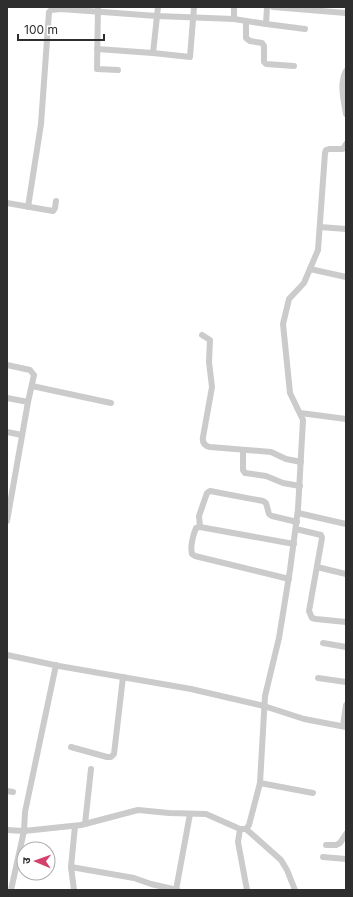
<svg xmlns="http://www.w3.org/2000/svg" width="353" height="897" font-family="Inter,'Noto Sans Devanagari',sans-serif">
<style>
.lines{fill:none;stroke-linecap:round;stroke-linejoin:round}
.minor{stroke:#cbcbcb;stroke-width:6}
</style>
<rect width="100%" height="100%" fill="#fff"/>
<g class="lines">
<!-- minor -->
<g class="minor">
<path d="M 98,7 L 97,69 L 118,70"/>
<path d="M 273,7 L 346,13"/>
<path d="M 234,19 L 234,7"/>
<path d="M 246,21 L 246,38 L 250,41 L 262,43 L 264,46 L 264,62 L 266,64 L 294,66"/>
<path d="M 266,24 L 305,29"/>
<path d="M 97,49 L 153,53 L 190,57 L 194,7"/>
<path d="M 153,53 L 158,7"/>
<path d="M 346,71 C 339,84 344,101 346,114"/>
<path d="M 7,203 L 53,211 L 55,208 L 56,201"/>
<path d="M 28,207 L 41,124 L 49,12 L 51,10 L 61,9 L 157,16 L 234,19 L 266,24 L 267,7"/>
<path d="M 320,227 L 346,229"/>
<path d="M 310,269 L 346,277"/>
<path d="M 202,335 L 210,340 L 209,362 L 212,387 L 203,437 C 202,443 205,446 210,447 L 271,452 L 286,459 L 301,462"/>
<path d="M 7,365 L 30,370 L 34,375 L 28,402 L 7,521"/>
<path d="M 32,386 L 111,403"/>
<path d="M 7,398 L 28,402"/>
<path d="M 300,413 L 346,419"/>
<path d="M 7,432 L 22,435"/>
<path d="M 243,450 L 243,470 L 245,473 L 266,476 L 283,483 L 300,486"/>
<path d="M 298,513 L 346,524"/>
<path d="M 200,527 L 199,516 L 207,493 L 210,491 L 263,501 L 266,503 L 269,514 L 272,516 L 297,522"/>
<path d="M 296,529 L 321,535 L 322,538 L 309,611 L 312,618 L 316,619 L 346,622"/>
<path d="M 317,567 L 346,574"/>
<path d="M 289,579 L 195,556 L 192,554 C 190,547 193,535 196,528 L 200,527 L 294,544"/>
<path d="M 323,643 L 346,647"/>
<path d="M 7,655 L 59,666 L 191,689 L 264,706 L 304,719 L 346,727"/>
<path d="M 318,678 L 346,682"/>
<path d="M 343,726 L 346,705"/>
<path d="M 71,747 L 107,757 L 111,757 L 114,754 L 123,677"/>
<path d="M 260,783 L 313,793"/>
<path d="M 7,791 L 13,792"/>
<path d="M 85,824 L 91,769"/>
<path d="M 240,829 L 238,842 L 247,890"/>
<path d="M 246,829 L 281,860 L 287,870 L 295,890"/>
<path d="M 7,830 L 24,831 L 81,825 L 138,810 L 169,813 L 206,814 L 240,829 L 246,829 L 249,825 L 260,783 L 265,696 L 279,638 L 290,570 L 298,509 L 303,420 L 290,393 L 283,324 L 289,299 L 304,283 L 318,250 L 325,153 L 326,150 L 329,149 L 343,149 L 346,144"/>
<path d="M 326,845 L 336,845 L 340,843 L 346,834"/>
<path d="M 323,857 L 346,859"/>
<path d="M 71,867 L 134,878 L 151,884 L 177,890"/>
<path d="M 11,890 L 24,831 L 25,812 L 56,665"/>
<path d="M 74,890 L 71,867 L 75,826"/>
<path d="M 176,890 L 190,814"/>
</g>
</g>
<!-- border -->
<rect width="353" height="897" fill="none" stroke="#2e2e2e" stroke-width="16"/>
<!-- north arrow -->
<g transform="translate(36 861) rotate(272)"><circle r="19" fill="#ffffff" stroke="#ababab"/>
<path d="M0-3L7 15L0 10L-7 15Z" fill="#d3426b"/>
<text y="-6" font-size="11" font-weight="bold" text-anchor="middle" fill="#2e2e2e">उ</text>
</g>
<!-- scale -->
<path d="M18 34v6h86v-6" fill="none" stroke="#2e2e2e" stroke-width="2"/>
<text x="24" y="34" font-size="12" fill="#2e2e2e" stroke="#ffffff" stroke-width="3" paint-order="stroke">100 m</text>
</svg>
